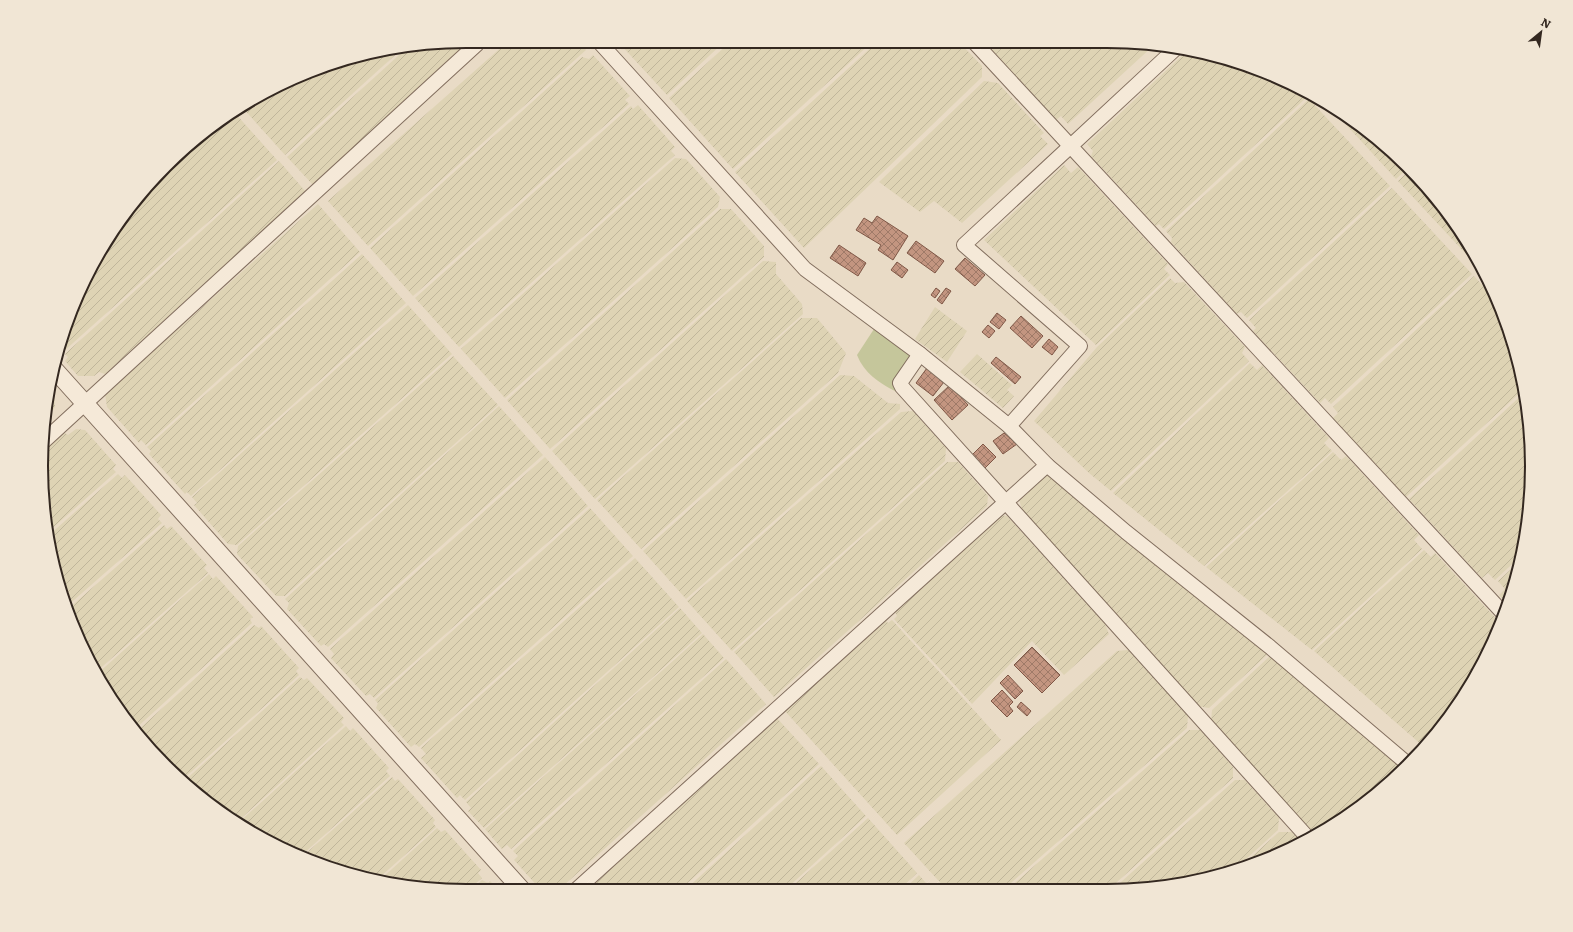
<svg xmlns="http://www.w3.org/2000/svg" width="1573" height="932" font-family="Literata,serif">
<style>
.farmland{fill:url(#farmland-furrows)}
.green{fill:#c5c69b}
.building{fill:url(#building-cross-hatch);stroke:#7f5746}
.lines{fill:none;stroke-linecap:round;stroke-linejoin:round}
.minor-casing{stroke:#826e5e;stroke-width:16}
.tertiary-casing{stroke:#826e5e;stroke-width:19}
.minor{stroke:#f5e9d8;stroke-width:14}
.tertiary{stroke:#f5e9d8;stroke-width:17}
.rim{fill:none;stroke:#342820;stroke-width:2}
</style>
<defs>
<pattern id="farmland-furrows" width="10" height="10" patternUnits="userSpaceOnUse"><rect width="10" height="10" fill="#ded3b4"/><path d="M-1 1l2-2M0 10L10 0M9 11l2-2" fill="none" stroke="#bfb59a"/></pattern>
<pattern id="building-cross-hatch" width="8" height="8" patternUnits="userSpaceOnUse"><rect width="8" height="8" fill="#c39580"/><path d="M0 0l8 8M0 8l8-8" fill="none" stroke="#9f7a68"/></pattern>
</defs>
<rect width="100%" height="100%" fill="#e9dbc6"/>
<!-- farmland -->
<g class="farmland">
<path d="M 994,42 L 1135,42 L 1153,46 L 1068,124 L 1061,116 L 1056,120 L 992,50 L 997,45 Z"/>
<path d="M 723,43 L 667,95 L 620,44 Z"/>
<path d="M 729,43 L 871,43 L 733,169 L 669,98 Z"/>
<path d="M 876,43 L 960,43 L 982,66 L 982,77 L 804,248 L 735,172 Z"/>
<path d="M 473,44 L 314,186 L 287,157 L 410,45 Z"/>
<path d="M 505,44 L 582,44 L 586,50 L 368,246 L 328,201 Z"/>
<path d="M 405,46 L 285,155 L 242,107 L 278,85 L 330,63 Z"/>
<path d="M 1186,52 L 1243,63 L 1304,93 L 1307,97 L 1164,229 L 1159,224 L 1156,226 L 1091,156 L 1093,151 L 1087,144 Z"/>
<path d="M 593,55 L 630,96 L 625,100 L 629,104 L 413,296 L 370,248 L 582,57 L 589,59 Z"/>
<path d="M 984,81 L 998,83 L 1044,133 L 1040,136 L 1048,144 L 962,223 L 934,201 L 920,212 L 879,182 Z"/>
<path d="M 1309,99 L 1390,186 L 1247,318 L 1241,312 L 1237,314 L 1171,242 L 1172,238 L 1166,231 Z"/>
<path d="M 638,105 L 675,147 L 671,151 L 675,155 L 459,347 L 415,298 L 631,106 L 633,109 Z"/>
<path d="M 1328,105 L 1343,113 L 1409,167 L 1396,179 Z"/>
<path d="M 234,112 L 277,160 L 63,352 L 60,349 L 57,351 L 85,278 L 113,230 L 154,180 L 221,120 Z"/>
<path d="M 675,158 L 686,159 L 720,197 L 718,207 L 505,398 L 461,349 Z"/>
<path d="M 279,161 L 306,192 L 105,374 L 99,372 L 94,376 L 78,376 L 65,361 L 68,357 L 65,354 Z"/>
<path d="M 1064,165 L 1071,173 L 1078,167 L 1168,264 L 1164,269 L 1170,275 L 1096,345 L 984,240 Z"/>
<path d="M 1411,169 L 1460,230 L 1480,266 L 1479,268 L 1398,181 Z"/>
<path d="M 1392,188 L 1472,274 L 1331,404 L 1325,398 L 1320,403 L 1253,331 L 1256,328 L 1249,320 Z"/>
<path d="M 318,204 L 360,252 L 146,445 L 141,440 L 139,443 L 107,407 L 105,394 Z"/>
<path d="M 720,209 L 731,209 L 764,246 L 764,257 L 550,449 L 507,400 Z"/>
<path d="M 362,254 L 406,303 L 191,496 L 187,492 L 185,494 L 149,454 L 151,451 L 147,447 Z"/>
<path d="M 763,261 L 776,262 L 776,274 L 802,304 L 803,314 L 595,499 L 552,451 Z"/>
<path d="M 1474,276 L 1500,305 L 1524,383 L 1524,389 L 1406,497 L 1333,418 L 1338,413 L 1333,407 Z"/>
<path d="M 1170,278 L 1175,283 L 1184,282 L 1245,347 L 1242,353 L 1249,361 L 1111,491 L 1089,473 L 1034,421 L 1097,347 Z"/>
<path d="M 408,305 L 452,354 L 237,545 L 228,544 L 194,505 L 197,503 L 192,497 Z"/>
<path d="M 935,307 L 967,331 L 947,362 L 915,339 Z"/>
<path d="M 801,318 L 817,318 L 846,353 L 838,373 L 641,549 L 597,500 Z"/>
<path d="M 977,354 L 1012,385 L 1007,390 L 1014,396 L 1003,408 L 960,372 Z"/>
<path d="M 453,356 L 498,405 L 285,596 L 276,596 L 237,554 L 238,546 Z"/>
<path d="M 1250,363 L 1257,370 L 1262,365 L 1329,438 L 1324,443 L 1332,451 L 1204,566 L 1113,493 Z"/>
<path d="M 840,375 L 854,376 L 888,403 L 900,404 L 900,409 L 686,599 L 643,551 Z"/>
<path d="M 51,392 L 54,395 L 55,407 L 49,416 L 52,419 L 47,424 Z"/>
<path d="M 1525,392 L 1532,466 L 1524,549 L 1522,555 L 1495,580 L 1488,573 L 1482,578 L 1409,499 Z"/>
<path d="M 499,406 L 543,455 L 328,647 L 324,644 L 321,646 L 287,609 L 289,603 L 285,599 Z"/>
<path d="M 913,411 L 946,448 L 945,461 L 732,651 L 687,601 L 901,412 Z"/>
<path d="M 76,429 L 85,430 L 116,465 L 113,469 L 116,472 L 48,532 L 41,466 L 43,448 L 62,431 L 68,435 Z"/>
<path d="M 1333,452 L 1341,460 L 1346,456 L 1419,535 L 1414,540 L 1422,549 L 1312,650 L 1206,567 Z"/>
<path d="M 545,457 L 588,506 L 374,698 L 370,694 L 366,696 L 331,658 L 334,654 L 330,649 Z"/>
<path d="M 947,462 L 958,462 L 988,496 L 987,506 L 774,697 L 734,652 Z"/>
<path d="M 118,474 L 122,478 L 125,475 L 161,515 L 158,519 L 162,523 L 66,607 L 49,549 L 48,536 Z"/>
<path d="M 1047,474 L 1120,536 L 1269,653 L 1209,708 L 1197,706 L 1023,513 L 1019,499 Z"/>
<path d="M 590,508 L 633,556 L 419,747 L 415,744 L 411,747 L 376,708 L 378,703 L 375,700 Z"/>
<path d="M 999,515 L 1007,516 L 1105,624 L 1109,634 L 1064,675 L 1032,641 L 972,704 L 894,619 L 897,616 L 894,610 Z"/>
<path d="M 164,525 L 167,529 L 171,526 L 207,565 L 204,568 L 208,573 L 95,673 L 67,610 Z"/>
<path d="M 1424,550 L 1431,557 L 1435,553 L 1501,624 L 1460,702 L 1424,747 L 1314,651 Z"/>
<path d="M 635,558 L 679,607 L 465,800 L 460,795 L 457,798 L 421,758 L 426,754 L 421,748 Z"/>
<path d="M 1520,561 L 1507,604 L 1499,595 L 1505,589 L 1498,581 Z"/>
<path d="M 209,574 L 213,579 L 216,576 L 253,617 L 250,619 L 252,623 L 134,730 L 129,725 L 96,675 Z"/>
<path d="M 680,608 L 702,633 L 484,828 L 468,811 L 471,808 L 466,802 Z"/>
<path d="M 884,619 L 888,623 L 892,620 L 1001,740 L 897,835 L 784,710 Z"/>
<path d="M 254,625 L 259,628 L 261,626 L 299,668 L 296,671 L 299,675 L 181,781 L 136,732 Z"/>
<path d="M 703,634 L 724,658 L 511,849 L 507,845 L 502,849 L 485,829 Z"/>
<path d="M 1128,650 L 1188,716 L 1187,728 L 1003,890 L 947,890 L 904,843 L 1117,651 Z"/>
<path d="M 1271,655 L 1299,678 L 1360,734 L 1404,769 L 1320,834 L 1315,836 L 1211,721 L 1212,710 Z"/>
<path d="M 726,659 L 766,704 L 563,886 L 559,884 L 550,890 L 540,889 L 514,860 L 518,856 L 513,851 Z"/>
<path d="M 300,677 L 304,680 L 307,678 L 344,718 L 341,722 L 344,725 L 236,823 L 230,819 L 183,782 Z"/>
<path d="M 776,717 L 819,764 L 680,890 L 586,890 Z"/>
<path d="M 346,726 L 350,731 L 353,728 L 389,768 L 386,771 L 390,776 L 302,855 L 238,823 Z"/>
<path d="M 1189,730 L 1200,730 L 1233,767 L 1233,778 L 1108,890 L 1007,890 Z"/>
<path d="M 821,766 L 866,816 L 785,890 L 685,890 Z"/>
<path d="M 392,777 L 395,781 L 398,779 L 435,820 L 433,823 L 436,827 L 379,878 L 329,868 L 303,856 Z"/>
<path d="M 1235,780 L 1245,780 L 1279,818 L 1278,830 L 1233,871 L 1135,890 L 1112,890 Z"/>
<path d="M 868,818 L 917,873 L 899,890 L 788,890 Z"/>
<path d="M 437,828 L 441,832 L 445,830 L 481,870 L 478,873 L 482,878 L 468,890 L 438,890 L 381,879 Z"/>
<path d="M 1279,832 L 1292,832 L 1301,842 L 1243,869 L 1237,870 Z"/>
<path d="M 919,875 L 932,890 L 903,890 Z"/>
<path d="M 482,880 L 488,883 L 490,881 L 499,890 L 471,890 Z"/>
</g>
<!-- green -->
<path class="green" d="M 874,329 L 915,358 L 895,391 C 879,383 864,373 857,355 Z"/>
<!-- building -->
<g class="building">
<path d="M 877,216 L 908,236 L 893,260 L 878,250 L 881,245 L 856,230 L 864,218 L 872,223 Z"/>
<path d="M 916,241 L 944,261 L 935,273 L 907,253 Z"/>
<path d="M 839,245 L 866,263 L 858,276 L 830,258 Z"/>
<path d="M 965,258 L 985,275 L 975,286 L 955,269 Z"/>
<path d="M 897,262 L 908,270 L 902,278 L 891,270 Z"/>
<path d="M 936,288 L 940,291 L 935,298 L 931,295 Z"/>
<path d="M 946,288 L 951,291 L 942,304 L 937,300 Z"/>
<path d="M 997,313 L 1006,320 L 999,329 L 990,322 Z"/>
<path d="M 1021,316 L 1043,336 L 1032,348 L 1010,328 Z"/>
<path d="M 988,325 L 995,331 L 989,338 L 982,332 Z"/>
<path d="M 1049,339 L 1058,347 L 1052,355 L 1042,347 Z"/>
<path d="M 996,357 L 1021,377 L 1015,384 L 991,363 Z"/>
<path d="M 927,368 L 944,382 L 933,396 L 916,383 Z"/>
<path d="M 950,385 L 968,405 L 952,420 L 934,400 Z"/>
<path d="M 1004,433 L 1017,444 L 1003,454 L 993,441 Z"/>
<path d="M 983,444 L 996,457 L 985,468 L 972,455 Z"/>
<path d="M 1032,647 L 1060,675 L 1042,693 L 1014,665 Z"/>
<path d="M 1008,675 L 1023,691 L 1015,699 L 1000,683 Z"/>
<path d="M 1002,690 L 1013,702 L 1009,706 L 1013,711 L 1007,717 L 991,701 Z"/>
<path d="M 1021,702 L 1031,711 L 1027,716 L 1017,707 Z"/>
</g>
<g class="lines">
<!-- minor casing -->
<g class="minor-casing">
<g id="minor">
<path d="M 975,43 L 1504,614"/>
<path d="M 920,354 L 900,383 L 902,387 L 1309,839"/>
<path d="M 1009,426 L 1080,346 L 964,245 L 1174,50"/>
<path d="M 44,441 L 477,44"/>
<path d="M 1047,465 L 1126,532 L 1270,647 L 1409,765"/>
<path d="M 576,890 L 1047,465 L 1009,426 L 920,354 L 805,269 L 601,44"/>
</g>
</g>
<!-- tertiary casing -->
<g class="tertiary-casing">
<path id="tertiary" d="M 54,369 L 522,890"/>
</g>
<!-- minor -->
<use href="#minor" class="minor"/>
<!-- tertiary -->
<use href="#tertiary" class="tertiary"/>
</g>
<!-- crop -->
<path d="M0 0H1573V932H0ZM466 48H1107A418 418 0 0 1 1525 466V466A418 418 0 0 1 1107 884H466A418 418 0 0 1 48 466V466A418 418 0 0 1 466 48Z" fill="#f1e6d5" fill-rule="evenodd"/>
<path class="rim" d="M466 48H1107A418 418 0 0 1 1525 466V466A418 418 0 0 1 1107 884H466A418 418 0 0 1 48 466V466A418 418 0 0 1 466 48Z"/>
<!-- north arrow -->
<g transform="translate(1541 32) rotate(29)" stroke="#f1e6d5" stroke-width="3" paint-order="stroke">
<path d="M0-3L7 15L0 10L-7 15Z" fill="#342820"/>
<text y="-6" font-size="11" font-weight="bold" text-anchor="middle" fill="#342820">N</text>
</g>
</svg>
